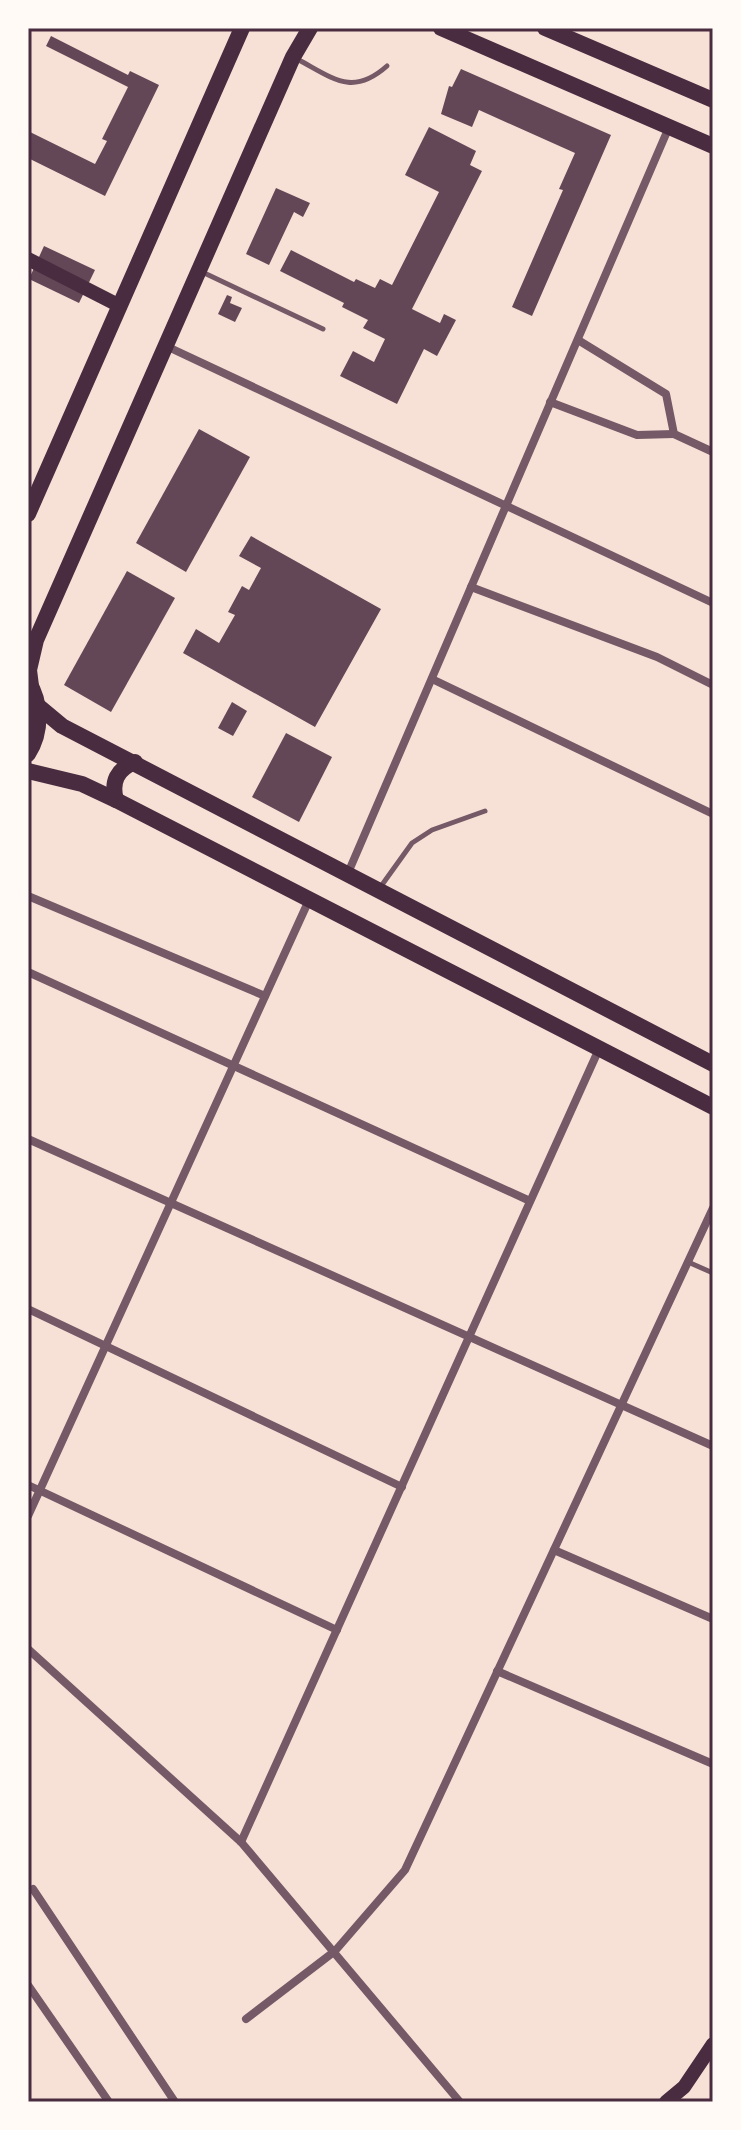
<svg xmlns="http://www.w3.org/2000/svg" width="741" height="2130" font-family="Merriweather,serif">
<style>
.building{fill:#644757}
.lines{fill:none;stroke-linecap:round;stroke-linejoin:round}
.service{stroke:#755966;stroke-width:5}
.minor{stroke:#755966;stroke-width:8}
.secondary{stroke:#4a2c40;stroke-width:14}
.primary{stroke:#4a2c40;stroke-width:16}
.trunk{stroke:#4a2c40;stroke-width:16}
.neatline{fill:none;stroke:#4a2c40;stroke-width:3}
</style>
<rect width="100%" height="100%" fill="#f7e1d7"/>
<!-- building -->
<g class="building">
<path d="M 51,36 L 128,75 L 130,71 L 159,85 L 105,196 L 28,158 L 28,131 L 95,164 L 107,141 L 102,139 L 128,87 L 46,46 Z"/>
<path d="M 461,69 L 611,135 L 532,316 L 512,307 L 563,190 L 559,189 L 575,153 L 479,110 L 472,127 L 441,114 L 449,86 L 452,87 Z"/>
<path d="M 429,127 L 476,151 L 470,165 L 482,171 L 412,309 L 440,323 L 444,314 L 456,320 L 437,356 L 424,349 L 397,404 L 340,376 L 353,351 L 374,362 L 385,339 L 363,328 L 368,320 L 342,307 L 344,303 L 280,271 L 291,250 L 354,282 L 356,279 L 375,288 L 380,279 L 392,285 L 439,192 L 405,175 Z"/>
<path d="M 276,188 L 310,203 L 303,217 L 294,212 L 269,265 L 246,254 Z"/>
<path d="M 44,246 L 95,270 L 79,303 L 29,279 Z"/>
<path d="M 227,295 L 232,297 L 230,303 L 242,308 L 235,322 L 218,314 Z"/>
<path d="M 199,429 L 250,457 L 186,572 L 136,543 Z"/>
<path d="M 251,536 L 381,609 L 315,727 L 183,653 L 196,629 L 219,643 L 235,615 L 228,612 L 242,586 L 249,590 L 261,568 L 239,556 Z"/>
<path d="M 127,571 L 175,598 L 111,712 L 64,685 Z"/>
<path d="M 232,702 L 247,711 L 233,736 L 218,728 Z"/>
<path d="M 286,733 L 332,757 L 299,822 L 252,797 Z"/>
</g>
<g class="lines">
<!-- service -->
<g class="service">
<path d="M 297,59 C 333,78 352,97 387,66"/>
<path d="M 200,271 L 323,329"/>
<path d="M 379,889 L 412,843 L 432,830 L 485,811"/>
<path d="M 688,1262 L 713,1273"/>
</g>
<!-- minor -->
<g class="minor">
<path d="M 578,340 L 666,394 L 674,434 L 713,452"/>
<path d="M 166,346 L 713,603"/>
<path d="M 550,402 L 637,435 L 674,434"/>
<path d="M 471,587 L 657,657 L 713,685"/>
<path d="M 432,679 L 713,814"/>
<path d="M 348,873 L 669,127"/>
<path d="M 28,896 L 265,996"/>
<path d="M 28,972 L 530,1201"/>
<path d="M 28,1139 L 713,1446"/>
<path d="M 28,1309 L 402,1487"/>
<path d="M 28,1485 L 337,1630"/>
<path d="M 28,1516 L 309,900"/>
<path d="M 554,1550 L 713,1619"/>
<path d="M 28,1649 L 241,1842 L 460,2102"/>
<path d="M 497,1671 L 713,1764"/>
<path d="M 241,1842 L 599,1049"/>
<path d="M 33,1889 L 175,2102"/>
<path d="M 28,1985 L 109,2102"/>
<path d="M 246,2019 L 335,1951 L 405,1870 L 713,1208"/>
</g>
<!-- secondary -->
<g class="secondary">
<path d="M 28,259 L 120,306"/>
<path d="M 666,2102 L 684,2087 L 713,2044"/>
</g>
<!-- primary -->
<g class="primary">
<path d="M 441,28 L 713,146"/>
<path d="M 545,28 L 713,100"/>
<path d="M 38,706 L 62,726 L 713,1064"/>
<path d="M 28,771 L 82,784 L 116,800 L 713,1107"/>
<path d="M 116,800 C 111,782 117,769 135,762"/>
</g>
<!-- trunk -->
<g class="trunk">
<path d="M 28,514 L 242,28"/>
<path d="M 28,681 C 42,703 42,732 28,754"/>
<path d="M 31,686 L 29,670 L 36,640 L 293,57 L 310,28"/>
</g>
</g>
<!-- border -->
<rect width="741" height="2130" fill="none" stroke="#fffaf5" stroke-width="60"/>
<rect x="30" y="30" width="681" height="2070" class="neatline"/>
</svg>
